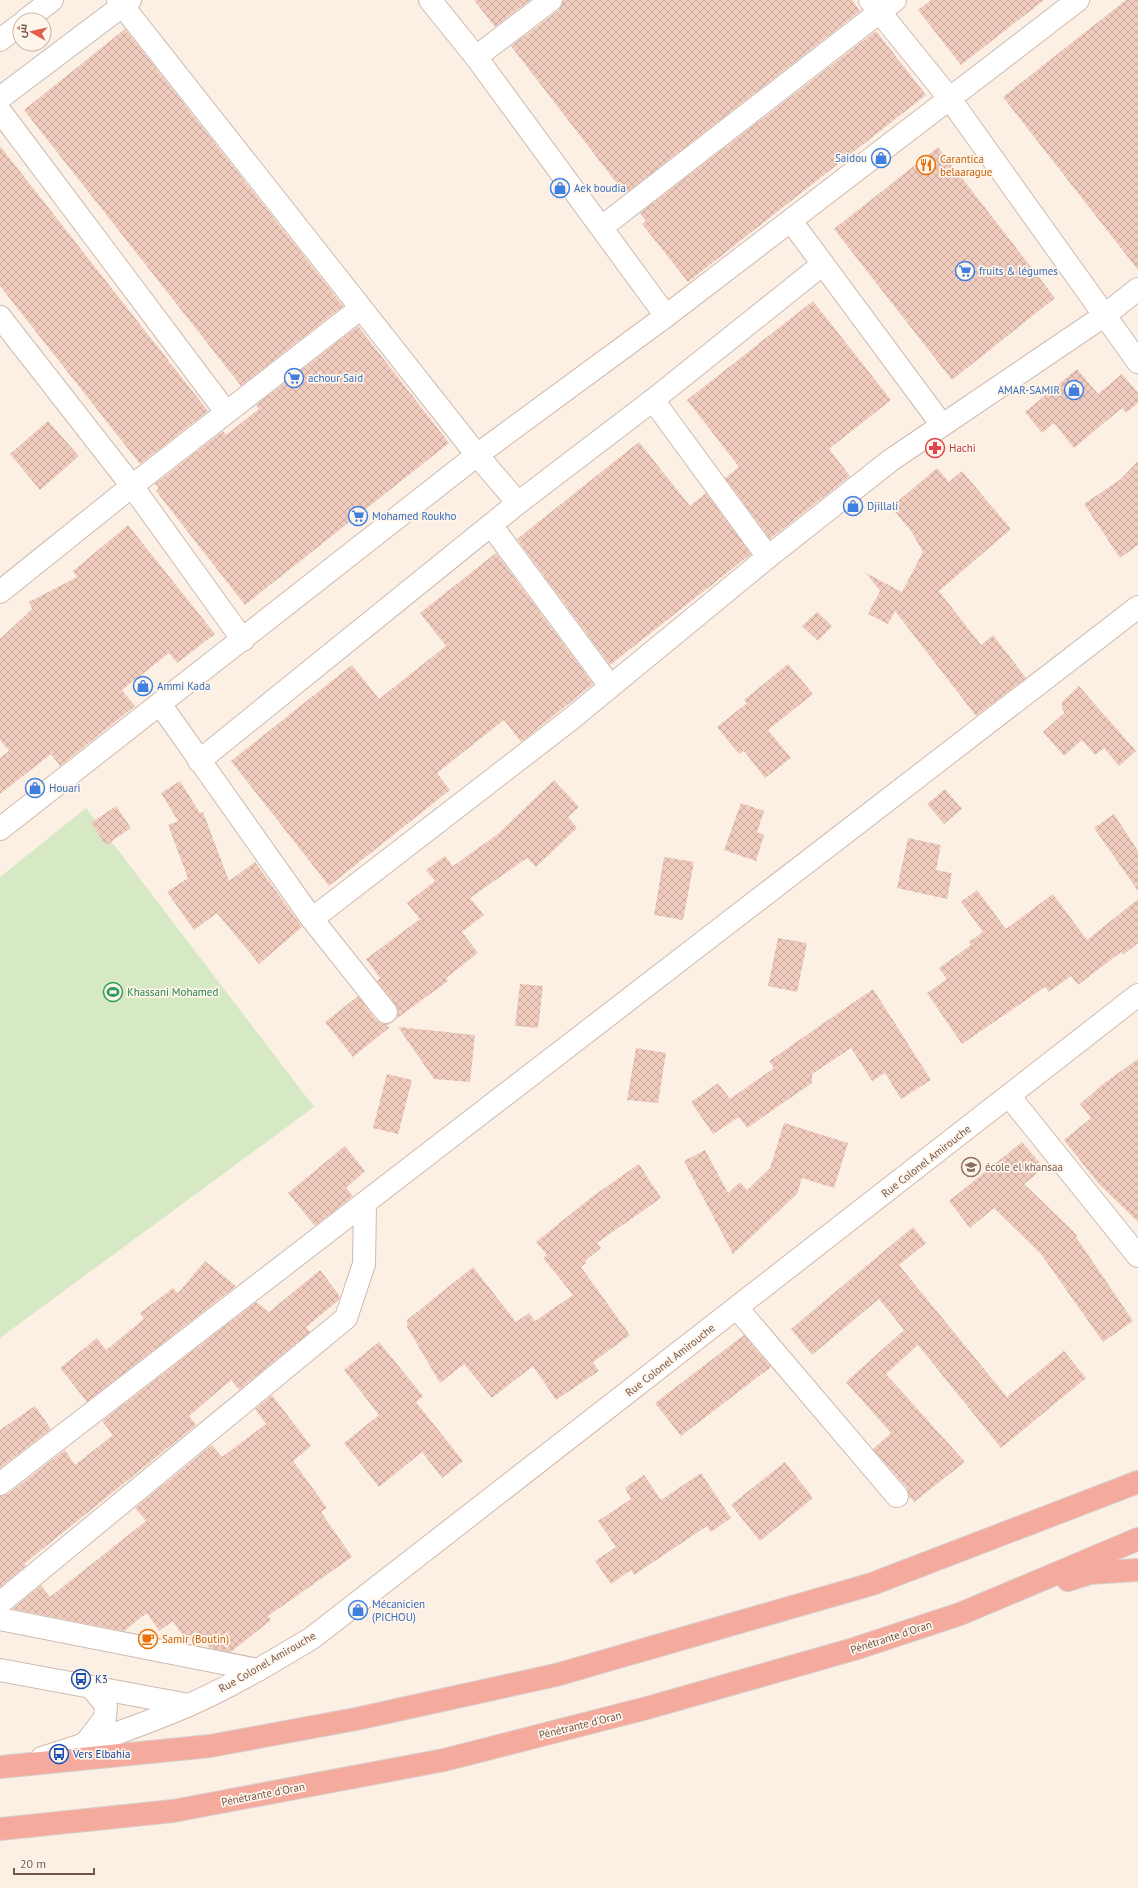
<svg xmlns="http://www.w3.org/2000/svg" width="1138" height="1888" font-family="'PT Sans',Cairo,sans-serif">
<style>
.green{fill:#d7e9c4}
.building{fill:url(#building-cross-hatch)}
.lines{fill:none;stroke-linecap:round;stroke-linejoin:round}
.street-casing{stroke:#cfb9af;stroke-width:24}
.secondary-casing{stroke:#d2b9ac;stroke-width:24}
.highway-casing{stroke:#d8cfcd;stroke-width:24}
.street{stroke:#fff;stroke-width:22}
.secondary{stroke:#fff;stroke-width:22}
.highway{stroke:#f4ab9e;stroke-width:22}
.labels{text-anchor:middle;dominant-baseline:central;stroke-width:3.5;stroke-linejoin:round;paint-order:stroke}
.shop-label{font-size:11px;fill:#366cbe;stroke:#fef5eb;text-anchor:start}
.food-label{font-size:11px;fill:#c56008;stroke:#fef5eb;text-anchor:start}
.health-label{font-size:11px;fill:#be3a42;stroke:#fef5eb;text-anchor:start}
.leisure-label{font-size:11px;fill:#27864d;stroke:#fef5eb;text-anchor:start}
.street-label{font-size:11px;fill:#74554b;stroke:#fef5eb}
.education-label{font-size:11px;fill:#785e54;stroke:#fef5eb;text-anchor:start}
.transit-label{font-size:11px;fill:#164399;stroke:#fef5eb;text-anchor:start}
</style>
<defs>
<pattern id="building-cross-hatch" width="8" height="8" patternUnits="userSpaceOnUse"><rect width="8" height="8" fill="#f0ccbe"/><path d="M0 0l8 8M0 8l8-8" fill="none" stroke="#c7a89c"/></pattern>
</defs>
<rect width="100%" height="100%" fill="#fcf0e5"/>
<!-- green -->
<path class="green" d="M 86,808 L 314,1107 L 0,1338 L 0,877 Z"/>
<!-- building -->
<g class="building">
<path d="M 474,0 L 530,0 L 495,27 Z"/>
<path d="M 563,0 L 852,0 L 860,11 L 625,194 L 511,46 L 559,10 Z"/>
<path d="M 931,0 L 1044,0 L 961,65 L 918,10 Z"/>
<path d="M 1126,0 L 1138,0 L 1138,270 L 1003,97 Z"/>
<path d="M 125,29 L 343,306 L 241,386 L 24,110 Z"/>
<path d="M 876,31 L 926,95 L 688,282 L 642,224 L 646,221 L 640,213 Z"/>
<path d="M 0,146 L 208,411 L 140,464 L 0,286 Z"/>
<path d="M 938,147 L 1055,298 L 952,380 L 834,229 Z"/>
<path d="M 813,301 L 891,400 L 829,449 L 850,476 L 770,539 L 725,478 L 739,467 L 687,400 Z"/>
<path d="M 358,326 L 449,443 L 245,605 L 156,491 L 159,488 L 155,484 L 223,431 L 226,435 L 259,409 L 256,405 Z"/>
<path d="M 1077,369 L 1098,394 L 1122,374 L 1138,393 L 1138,403 L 1126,413 L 1122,408 L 1074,448 L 1054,423 L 1042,433 L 1025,412 Z"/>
<path d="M 48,421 L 79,456 L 40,490 L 10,454 Z"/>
<path d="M 639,442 L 690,506 L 706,493 L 751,554 L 610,665 L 517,539 Z"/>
<path d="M 1138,461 L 1138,545 L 1120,558 L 1084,504 L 1121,479 Z"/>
<path d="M 937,468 L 949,482 L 962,471 L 1011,529 L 939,591 L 981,645 L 993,635 L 1026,678 L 976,716 L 895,611 L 888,624 L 868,614 L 880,591 L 866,573 L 902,592 L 923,552 L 911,531 L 891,507 Z"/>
<path d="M 128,525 L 215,634 L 177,663 L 169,653 L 122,690 L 135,706 L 60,766 L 51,754 L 0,794 L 0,758 L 9,751 L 0,740 L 0,639 L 32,609 L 29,602 L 77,577 L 73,571 Z"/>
<path d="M 496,553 L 593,684 L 521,742 L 504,720 L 437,773 L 450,790 L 329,886 L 231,761 L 352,665 L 379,699 L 446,646 L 420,613 Z"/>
<path d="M 817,612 L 832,626 L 818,641 L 802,626 Z"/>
<path d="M 788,664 L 813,694 L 768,730 L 791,758 L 765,778 L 744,751 L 739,754 L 717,727 L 747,703 L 744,700 Z"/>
<path d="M 1079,686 L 1136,751 L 1119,766 L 1104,748 L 1095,755 L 1082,740 L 1064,756 L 1043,732 L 1065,712 L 1062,710 L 1062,702 Z"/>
<path d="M 554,780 L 579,807 L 568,817 L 577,828 L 536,867 L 527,858 L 470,898 L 484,915 L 462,932 L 478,953 L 446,978 L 448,981 L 396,1019 L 398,1011 L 396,1005 L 377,981 L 380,978 L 366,959 L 420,919 L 407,903 L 435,881 L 426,870 L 445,856 L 453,866 L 498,834 Z"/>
<path d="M 180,781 L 200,813 L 203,812 L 229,881 L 255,862 L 302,927 L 259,964 L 217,913 L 194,930 L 167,892 L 188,878 L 168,825 L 178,821 L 161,793 Z"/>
<path d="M 945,789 L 962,809 L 944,824 L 927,804 Z"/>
<path d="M 741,803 L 764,811 L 757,832 L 764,835 L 756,861 L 724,850 Z"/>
<path d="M 116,806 L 131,828 L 106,845 L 91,823 Z"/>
<path d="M 1114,814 L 1138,851 L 1138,891 L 1094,828 Z"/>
<path d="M 908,838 L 941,845 L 936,870 L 952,873 L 947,899 L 897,888 Z"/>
<path d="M 664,857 L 694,862 L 683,920 L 654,915 Z"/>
<path d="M 977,890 L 1006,929 L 1053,894 L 1087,940 L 1138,899 L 1138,943 L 1123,955 L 1121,952 L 1078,985 L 1071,976 L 1049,992 L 1045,987 L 962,1044 L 927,993 L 947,979 L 939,968 L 971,945 L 969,942 L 983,932 L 961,902 Z"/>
<path d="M 778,938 L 807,943 L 797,992 L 768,986 Z"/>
<path d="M 520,984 L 543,986 L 538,1028 L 515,1026 Z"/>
<path d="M 873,989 L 931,1080 L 901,1099 L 885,1073 L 872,1081 L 851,1048 L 812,1074 L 812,1083 L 747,1128 L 739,1117 L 713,1134 L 691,1102 L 718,1083 L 730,1099 L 774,1068 L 769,1061 Z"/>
<path d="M 358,996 L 376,1020 L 382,1024 L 390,1024 L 386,1026 L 390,1027 L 353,1057 L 325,1022 Z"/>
<path d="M 398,1027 L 475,1035 L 470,1082 L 434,1079 Z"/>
<path d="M 636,1048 L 666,1053 L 658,1103 L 627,1100 Z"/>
<path d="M 1138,1059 L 1138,1222 L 1099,1184 L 1064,1140 L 1091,1118 L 1080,1104 L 1103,1084 Z"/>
<path d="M 387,1074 L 412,1080 L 398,1134 L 373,1128 Z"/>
<path d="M 784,1123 L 848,1143 L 834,1188 L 802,1178 L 797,1194 L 733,1254 L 684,1161 L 705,1150 L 728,1193 L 740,1182 L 747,1190 L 770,1168 Z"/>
<path d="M 1022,1142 L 1044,1168 L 1024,1184 L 1077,1235 L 1076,1237 L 1133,1321 L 1103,1342 L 1041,1254 L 994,1208 L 970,1228 L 949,1201 Z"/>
<path d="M 345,1146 L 365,1171 L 346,1188 L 353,1196 L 315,1226 L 288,1193 Z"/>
<path d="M 639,1164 L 661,1198 L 597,1243 L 601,1248 L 585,1261 L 586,1263 L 581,1267 L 630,1335 L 593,1362 L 599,1371 L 556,1400 L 533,1366 L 492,1398 L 464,1364 L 440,1383 L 407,1327 L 407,1320 L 473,1267 L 516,1322 L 529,1313 L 535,1321 L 573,1295 L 543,1258 L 547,1255 L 536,1242 L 593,1196 Z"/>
<path d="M 913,1227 L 926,1243 L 899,1265 L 1007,1397 L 1064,1351 L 1086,1378 L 1001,1448 L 918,1345 L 886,1374 L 965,1462 L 914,1502 L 909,1496 L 907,1488 L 873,1449 L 891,1433 L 846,1382 L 904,1330 L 879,1299 L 812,1355 L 791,1329 Z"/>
<path d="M 205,1261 L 236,1286 L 87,1402 L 60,1368 L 97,1338 L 106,1350 L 144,1319 L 140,1313 L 173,1288 L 178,1293 Z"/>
<path d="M 320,1270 L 340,1296 L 339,1300 L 306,1327 L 310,1332 L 239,1390 L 231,1380 L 189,1416 L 196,1425 L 24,1564 L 26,1566 L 0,1587 L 0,1496 L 8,1494 L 65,1450 L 75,1465 L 113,1435 L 102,1421 L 256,1302 L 269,1312 Z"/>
<path d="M 744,1335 L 771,1367 L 681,1436 L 655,1403 Z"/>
<path d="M 379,1342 L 423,1396 L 416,1402 L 463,1461 L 442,1478 L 422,1452 L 379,1487 L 344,1443 L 379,1415 L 344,1370 Z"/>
<path d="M 272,1395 L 311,1446 L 293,1461 L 327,1508 L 321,1512 L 352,1557 L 268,1616 L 271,1620 L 231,1652 L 210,1648 L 199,1633 L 187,1642 L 173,1621 L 159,1631 L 147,1613 L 124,1631 L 13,1609 L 41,1585 L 50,1597 L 146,1521 L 135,1508 L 212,1445 L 222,1457 L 266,1424 L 255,1409 Z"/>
<path d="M 35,1406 L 51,1429 L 0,1468 L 0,1430 Z"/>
<path d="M 785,1462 L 813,1498 L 760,1541 L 731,1505 Z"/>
<path d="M 701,1473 L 731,1518 L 711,1532 L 707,1526 L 634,1575 L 631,1570 L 611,1584 L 595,1561 L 616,1547 L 598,1521 L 631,1499 L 625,1488 L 644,1475 L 661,1500 Z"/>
</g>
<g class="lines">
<!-- street casing -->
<g class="street-casing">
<g id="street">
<path d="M 118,0 L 477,455 L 518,503"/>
<path d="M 430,0 L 476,57 L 666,316"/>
<path d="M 870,0 L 950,99 L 1138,362"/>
<path d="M 26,20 L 52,0"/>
<path d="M 0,40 L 20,25"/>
<path d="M 476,57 L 551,0"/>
<path d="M 0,98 L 130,0"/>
<path d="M 0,111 L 226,412"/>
<path d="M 791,221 L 942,425"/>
<path d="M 602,227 L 895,0"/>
<path d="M 0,317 L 132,486 L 243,640"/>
<path d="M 653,400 L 768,557"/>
<path d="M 491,525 L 610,686"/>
<path d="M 0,592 L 132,486 L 361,308"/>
<path d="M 160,704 L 312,919 L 386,1012"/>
<path d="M 199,761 L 518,503 L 653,400 L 823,264"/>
<path d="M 312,919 L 571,719 L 768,557 L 891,460 L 1105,315 L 1138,289"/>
<path d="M 1009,1096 L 1138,1256"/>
<path d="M 737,1308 L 897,1496"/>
<path d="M 0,1484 L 1138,607"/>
<path d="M 0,1603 L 346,1318 L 364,1264 L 365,1203"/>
<path d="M 0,1619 L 258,1670"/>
<path d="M 0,1670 L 189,1705"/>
<path d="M 85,1744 L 105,1718 L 106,1705 L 91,1687"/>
</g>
</g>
<!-- secondary casing -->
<g class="secondary-casing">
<g id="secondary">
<path d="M 0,829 L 477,455 L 666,316 L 1078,0"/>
<path d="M 42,1758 C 92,1742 141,1726 189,1705 C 232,1686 272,1662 312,1638 L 1138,995"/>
</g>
</g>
<!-- highway casing -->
<g class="highway-casing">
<g id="highway">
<path d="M 1068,1580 L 1090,1573 L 1138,1570"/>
<path d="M 0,1767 L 210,1746 L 356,1719 L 556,1675 L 872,1584 L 1138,1482"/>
<path d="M 0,1829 L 173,1811 L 444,1760 L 647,1708 L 854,1649 L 960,1614 L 1138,1539"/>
</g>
</g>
<!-- street -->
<use href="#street" class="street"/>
<!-- secondary -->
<use href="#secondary" class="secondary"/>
<!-- highway -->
<use href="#highway" class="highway"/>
</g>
<!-- icons -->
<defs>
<g id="shop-ring" transform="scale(1)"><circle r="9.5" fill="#fef5eb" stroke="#3f7fe0" stroke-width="1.5"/><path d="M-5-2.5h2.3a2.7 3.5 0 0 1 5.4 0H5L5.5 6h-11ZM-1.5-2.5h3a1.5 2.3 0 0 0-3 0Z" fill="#3f7fe0"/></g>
<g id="restaurant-ring" transform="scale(1)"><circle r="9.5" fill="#fef5eb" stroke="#e8710a" stroke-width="1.5"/><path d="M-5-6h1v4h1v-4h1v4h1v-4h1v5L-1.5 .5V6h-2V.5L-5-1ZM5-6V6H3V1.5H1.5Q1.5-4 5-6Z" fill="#e8710a"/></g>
<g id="supermarket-ring" transform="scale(1)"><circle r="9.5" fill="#fef5eb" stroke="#3f7fe0" stroke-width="1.5"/><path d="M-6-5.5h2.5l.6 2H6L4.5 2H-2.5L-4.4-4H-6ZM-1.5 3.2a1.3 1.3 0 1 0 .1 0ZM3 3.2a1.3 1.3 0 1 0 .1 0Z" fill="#3f7fe0"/></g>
<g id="pharmacy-ring" transform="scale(1)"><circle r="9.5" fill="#fef5eb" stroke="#e0444e" stroke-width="1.5"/><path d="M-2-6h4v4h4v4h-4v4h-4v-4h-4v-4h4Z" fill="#e0444e"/></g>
<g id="stadium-ring" transform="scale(1)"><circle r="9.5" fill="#fef5eb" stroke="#2e9e5b" stroke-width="1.5"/><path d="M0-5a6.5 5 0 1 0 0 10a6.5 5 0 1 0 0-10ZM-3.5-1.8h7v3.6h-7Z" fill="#2e9e5b"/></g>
<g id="school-ring" transform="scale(1)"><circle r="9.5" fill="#fef5eb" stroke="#8d6e63" stroke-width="1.5"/><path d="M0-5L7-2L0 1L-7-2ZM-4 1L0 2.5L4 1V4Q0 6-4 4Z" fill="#8d6e63"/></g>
<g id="cafe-ring" transform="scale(1)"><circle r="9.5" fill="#fef5eb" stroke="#e8710a" stroke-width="1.5"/><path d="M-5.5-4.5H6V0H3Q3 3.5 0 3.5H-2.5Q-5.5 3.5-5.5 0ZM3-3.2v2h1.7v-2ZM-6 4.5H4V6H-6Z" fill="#e8710a"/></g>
<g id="bus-ring" transform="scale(1)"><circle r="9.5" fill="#fef5eb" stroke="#1a4fb4" stroke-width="1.5"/><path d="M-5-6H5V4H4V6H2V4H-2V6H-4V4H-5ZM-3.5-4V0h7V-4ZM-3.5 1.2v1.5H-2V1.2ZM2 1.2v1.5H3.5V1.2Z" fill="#1a4fb4"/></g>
</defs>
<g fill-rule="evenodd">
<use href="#shop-ring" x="881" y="158"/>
<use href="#restaurant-ring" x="926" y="165"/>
<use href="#shop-ring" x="560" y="188"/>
<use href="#supermarket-ring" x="965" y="271"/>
<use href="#supermarket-ring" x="294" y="378"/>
<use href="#shop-ring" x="1074" y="390"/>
<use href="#pharmacy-ring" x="935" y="448"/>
<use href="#shop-ring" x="853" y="506"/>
<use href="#supermarket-ring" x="358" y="516"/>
<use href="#shop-ring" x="143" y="686"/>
<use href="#shop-ring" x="35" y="788"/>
<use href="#stadium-ring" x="113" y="992"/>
<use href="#school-ring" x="971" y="1167"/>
<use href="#shop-ring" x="358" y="1610"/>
<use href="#cafe-ring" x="148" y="1639"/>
<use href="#bus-ring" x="81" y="1679"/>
<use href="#bus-ring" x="59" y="1754"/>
</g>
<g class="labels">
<!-- shop labels -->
<g class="shop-label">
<text x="867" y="158" text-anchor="end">Saidou</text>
<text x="574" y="188">Aek boudia</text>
<text x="979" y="271">fruits &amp; légumes</text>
<text x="308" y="378">achour Said</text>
<text x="1060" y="390" text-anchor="end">AMAR-SAMIR</text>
<text x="867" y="506">Djillali</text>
<text x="372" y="516">Mohamed Roukho</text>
<text x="157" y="686">Ammi Kada</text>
<text x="49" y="788">Houari</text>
<text x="372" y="1604">Mécanicien<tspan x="372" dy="13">(PICHOU)</tspan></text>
</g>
<!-- food labels -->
<g class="food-label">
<text x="940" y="159">Carantica<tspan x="940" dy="13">belaarague</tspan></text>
<text x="162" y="1639">Samir (Boutin)</text>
</g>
<!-- health labels -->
<g class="health-label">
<text x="949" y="448">Hachi</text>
</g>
<!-- leisure labels -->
<g class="leisure-label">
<text x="127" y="992">Khassani Mohamed</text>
</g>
<!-- street labels -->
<g class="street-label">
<text transform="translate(926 1161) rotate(-38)">Rue Colonel Amirouche</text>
<text transform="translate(670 1360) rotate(-38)">Rue Colonel Amirouche</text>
<text transform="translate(891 1637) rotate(-18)">Pénétrante d'Oran</text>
<text transform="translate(267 1662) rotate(-30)">Rue Colonel Amirouche</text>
<text transform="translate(580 1725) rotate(-14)">Pénétrante d'Oran</text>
<text transform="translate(263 1794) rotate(-11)">Pénétrante d'Oran</text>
</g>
<!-- education labels -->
<g class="education-label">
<text x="985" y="1167">école el khansaa</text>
</g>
<!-- transit labels -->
<g class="transit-label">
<text x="95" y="1679">K3</text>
<text x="73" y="1754">Vers Elbahia</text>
</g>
</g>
<!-- north arrow -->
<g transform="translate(32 32) rotate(278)"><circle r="19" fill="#fef5eb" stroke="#c7b5ab"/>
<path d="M0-3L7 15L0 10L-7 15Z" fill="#e15f4e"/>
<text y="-6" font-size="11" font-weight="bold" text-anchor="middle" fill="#74554b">ش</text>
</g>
<!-- scale -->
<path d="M14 1868v6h80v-6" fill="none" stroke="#74554b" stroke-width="2"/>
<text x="20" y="1868" font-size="12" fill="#74554b" stroke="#fef5eb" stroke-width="3" paint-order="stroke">20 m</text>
</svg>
